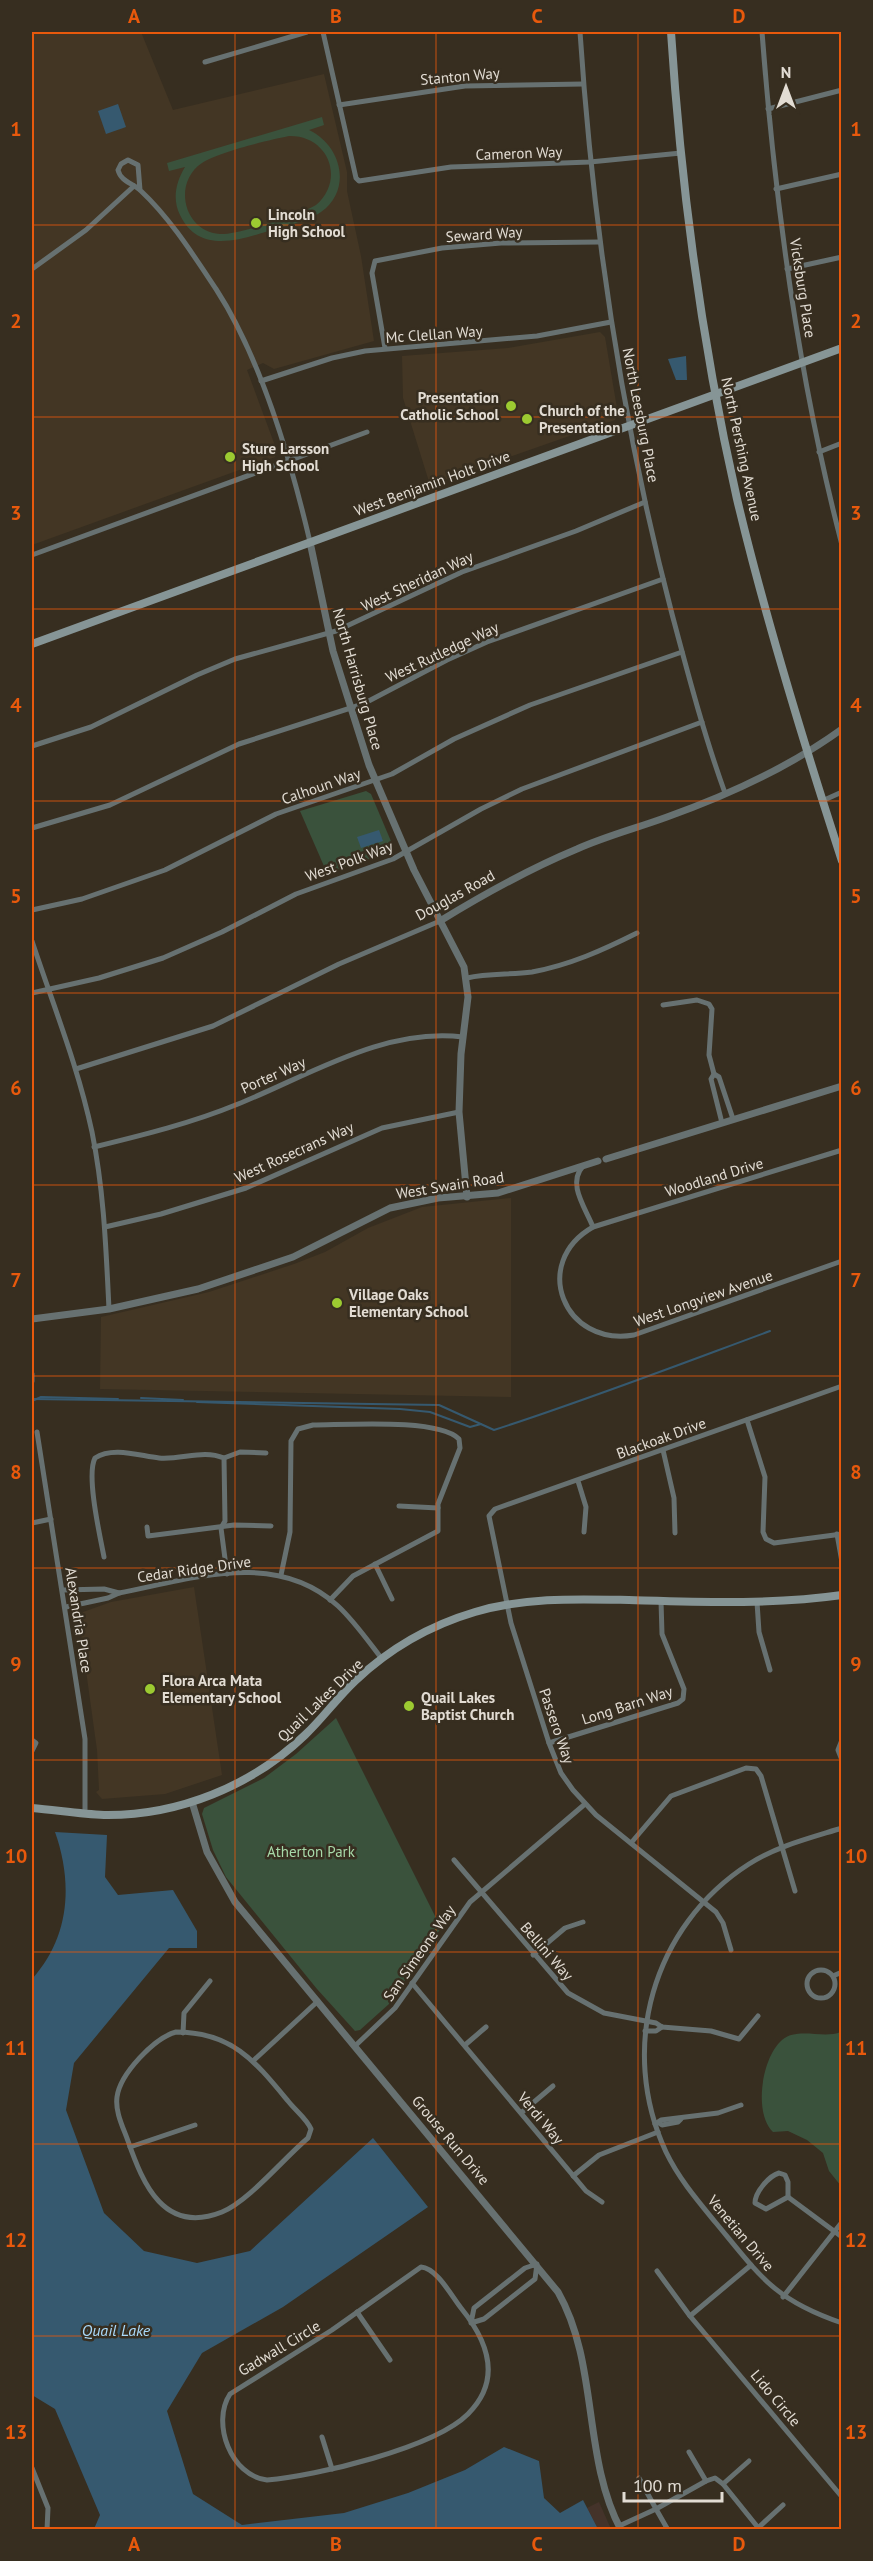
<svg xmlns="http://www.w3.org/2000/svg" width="873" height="2561" font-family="'PT Sans',sans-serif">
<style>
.commercial{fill:#44332a}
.built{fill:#433624}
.green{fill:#3a523c;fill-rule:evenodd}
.water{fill:#36596f}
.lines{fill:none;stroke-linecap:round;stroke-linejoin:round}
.stream{stroke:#36596f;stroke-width:2}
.minor{stroke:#677171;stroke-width:5}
.tertiary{stroke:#677171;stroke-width:7}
.secondary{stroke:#869596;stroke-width:8}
.grid{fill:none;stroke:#e8590c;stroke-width:1.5;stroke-opacity:0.55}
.poi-dot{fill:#9cca31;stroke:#372e20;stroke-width:2}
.labels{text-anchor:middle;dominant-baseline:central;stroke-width:5;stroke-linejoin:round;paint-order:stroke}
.street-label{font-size:15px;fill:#e2dcd3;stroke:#372e20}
.poi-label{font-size:15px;font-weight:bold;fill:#e2dcd3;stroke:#372e20;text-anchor:start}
.park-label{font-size:15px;fill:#a7d9a9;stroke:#372e20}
.water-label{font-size:16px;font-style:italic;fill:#aadafb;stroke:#372e20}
.neatline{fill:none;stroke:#e8590c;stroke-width:2}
.grid-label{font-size:20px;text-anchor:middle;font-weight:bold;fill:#e8590c}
</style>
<rect width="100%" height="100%" fill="#372e20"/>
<!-- commercial -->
<path class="commercial" d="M 599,2502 L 611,2529 L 598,2529 L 587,2508 Z"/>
<!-- built -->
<g class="built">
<path d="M 32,32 L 141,32 L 173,110 L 324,74 L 347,172 L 347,191 L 361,256 L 374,341 L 274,369 L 263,363 L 247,370 L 277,451 L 275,457 L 32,545 Z"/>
<path d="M 600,332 L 605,337 L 618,414 L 615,420 L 430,485 L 403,398 L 402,356 L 508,348 Z"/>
<path d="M 511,1198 L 511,1397 L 100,1389 L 101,1317 L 209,1292 L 294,1264 L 325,1252 L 368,1228 L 422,1207 Z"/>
<path d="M 194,1587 L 222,1775 L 165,1794 L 102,1799 L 96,1792 L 99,1790 L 97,1750 L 79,1620 L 83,1612 L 111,1602 Z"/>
</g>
<!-- green -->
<g class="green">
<path d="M 322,117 L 324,125 L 309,130 C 341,145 353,189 321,212 C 309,221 292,224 278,228 C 245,238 200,257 180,215 C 172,199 176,182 185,167 L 169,171 L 167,163 ZM 289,136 C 328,135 346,179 316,205 C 302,214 237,235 220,234 C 184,232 172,183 202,163 C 218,152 269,140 289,136 Z"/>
<path d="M 366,791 L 371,794 L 393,846 L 390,852 L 327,873 L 300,811 Z"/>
<path d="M 336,1718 L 441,1928 L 389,2004 L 360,2030 L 355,2031 L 317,1989 L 226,1877 L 213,1850 L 202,1814 L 204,1808 L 264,1778 L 296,1754 Z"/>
<path d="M 841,2032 L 841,2186 L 829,2171 L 823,2153 L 807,2140 L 788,2131 L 773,2132 C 753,2113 762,2057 782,2040 C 797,2027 823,2039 841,2032 Z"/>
</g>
<!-- water -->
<g class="water">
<path d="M 118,104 L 126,127 L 106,134 L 98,111 Z"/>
<path d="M 686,356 L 687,380 L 676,380 L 668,359 Z"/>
<path d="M 379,830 L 383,841 L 361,848 L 357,837 Z"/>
<path d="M 55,1832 L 107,1835 L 105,1877 L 118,1895 L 173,1890 L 197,1931 L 197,1948 L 169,1948 L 74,2063 L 66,2110 L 104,2213 L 144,2251 L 197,2263 L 250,2251 L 373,2138 L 428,2207 L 283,2307 L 202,2353 L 167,2411 L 193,2494 L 242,2525 L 344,2513 L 408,2493 L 465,2470 L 504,2447 L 539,2461 L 544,2498 L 560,2513 L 583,2500 L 598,2529 L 94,2529 L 100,2515 L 55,2409 L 32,2395 L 32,1979 C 70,1937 73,1883 55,1832 Z"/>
</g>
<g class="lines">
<!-- stream -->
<g class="stream">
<path d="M 141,1398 L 183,1400"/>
<path d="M 32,1399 L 439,1405 L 494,1430 C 587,1400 678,1365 770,1331"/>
<path d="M 32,1401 L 41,1397 L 118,1399"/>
<path d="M 197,1402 L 400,1409 L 430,1412 L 470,1427 L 481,1424"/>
</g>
<!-- minor -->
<g class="minor">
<path d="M 323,32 L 356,178 L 359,181 L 451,167 L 590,162 L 681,153"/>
<path d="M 580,32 C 593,228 622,423 672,614 C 688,674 704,735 725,793"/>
<path d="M 762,32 C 775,204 798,377 842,545"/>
<path d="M 205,62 L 307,32"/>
<path d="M 339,105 L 465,86 L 583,84"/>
<path d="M 768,109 L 842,90"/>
<path d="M 776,189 L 842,174"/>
<path d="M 140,190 L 138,165 L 128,160 L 121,164 L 118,170 C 121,182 133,183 141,191 C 170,218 194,256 216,289 C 262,360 291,461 310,542"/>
<path d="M 32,269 L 86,230 L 134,186"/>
<path d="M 787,269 L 842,257"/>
<path d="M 385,348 L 372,273 L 375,261 L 442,248 L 501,243 L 600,242"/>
<path d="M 261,381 L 332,358 L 365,351 L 537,336 L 611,322"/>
<path d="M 819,452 L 842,443"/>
<path d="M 32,555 L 367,432"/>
<path d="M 32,746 L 91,727 L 197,675 L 235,659 L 336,631 L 462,572 L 576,531 L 645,502"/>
<path d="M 822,801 L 842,792"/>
<path d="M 32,828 L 110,805 L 239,744 L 363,704 L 447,660 L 487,642 L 663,579"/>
<path d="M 32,910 L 82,899 L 165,870 L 276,814 L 392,774 L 454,739 L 530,705 L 682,652"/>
<path d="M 32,941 C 53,1005 78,1066 92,1132 C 104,1191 106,1249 109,1309"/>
<path d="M 467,978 C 488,973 510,975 532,972 C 570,965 603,950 637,933"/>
<path d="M 32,993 L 99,978 L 163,958 L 222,932 L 296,894 L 393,859 L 481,809 L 522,789 L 702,722"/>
<path d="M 663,1005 L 697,1000 L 709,1004 L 712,1009 L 709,1055 L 714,1074 L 711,1079 L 722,1123"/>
<path d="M 76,1069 L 213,1026 L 339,964 L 440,921"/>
<path d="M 714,1074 L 719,1077 L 733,1119"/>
<path d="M 94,1147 C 143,1135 192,1123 238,1104 C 308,1076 384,1027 463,1037"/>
<path d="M 842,1150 L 593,1227 C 530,1263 564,1347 634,1335 L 842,1261"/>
<path d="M 583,1166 C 567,1184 585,1207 593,1227"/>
<path d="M 105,1227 L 161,1214 L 246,1188 L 382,1128 L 459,1112"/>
<path d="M 32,1374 L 32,1381"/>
<path d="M 747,1420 L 765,1477 L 763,1532 L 766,1539 L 774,1543 L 842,1534"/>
<path d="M 37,1432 L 85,1739 L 85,1814"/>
<path d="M 663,1450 L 674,1498 L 675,1533"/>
<path d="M 224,1458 L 240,1452 L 266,1453"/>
<path d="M 578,1481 L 586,1507 L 584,1532"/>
<path d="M 399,1506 L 438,1508"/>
<path d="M 32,1523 L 51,1519"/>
<path d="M 147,1527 L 148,1536 L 234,1525 L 271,1526"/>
<path d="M 837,1534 L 842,1562"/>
<path d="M 104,1557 C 100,1536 86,1475 95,1458 C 113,1446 140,1456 159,1458 C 182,1460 203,1449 224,1458 L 225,1521 L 221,1528 L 227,1574"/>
<path d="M 375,1564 L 392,1599"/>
<path d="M 281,1575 L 290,1532 L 291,1441 L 298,1429 L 313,1425 C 345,1425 438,1418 459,1439 L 460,1448 L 438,1504 L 438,1531 L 353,1576 L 330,1600"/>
<path d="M 63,1590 L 104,1589 L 119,1593"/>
<path d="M 757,1602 L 759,1632 L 770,1670"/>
<path d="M 66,1607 L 108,1598 L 119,1593 C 192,1579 276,1549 338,1606 C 355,1622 368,1641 382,1659"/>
<path d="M 32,1740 L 36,1743 L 32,1751"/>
<path d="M 842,1740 L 838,1750 L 842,1760"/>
<path d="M 549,1743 L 678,1703 L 683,1699 L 684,1689 L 662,1634 L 661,1601"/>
<path d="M 842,1828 C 810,1838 777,1846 749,1864 C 652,1926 618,2049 666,2152 C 679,2179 698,2201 716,2223 C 760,2276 774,2300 842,2323"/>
<path d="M 631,1843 L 671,1796 L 746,1768 L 756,1769 L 761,1776 L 795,1891"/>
<path d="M 454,1860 L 568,1993 L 604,2013 L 656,2023 L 662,2027 L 711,2031 L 739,2039 L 758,2016"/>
<path d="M 731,1950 L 723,1923 L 716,1912 L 596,1815 L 573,1790 L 561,1773 L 549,1743 L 511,1623 L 489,1516 L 495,1509 L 842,1386"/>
<path d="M 533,1955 L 565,1928 L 583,1922"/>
<circle cx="821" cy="1984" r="14"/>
<path d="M 833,1976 L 842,1972"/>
<path d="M 412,1983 L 586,2191 L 602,2202"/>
<path d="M 645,2031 L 656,2031 L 662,2027"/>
<path d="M 176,2032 C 232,2032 255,2061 288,2101 C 295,2110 307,2119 311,2129 L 308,2138 C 284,2158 249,2201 222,2212 C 164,2235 143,2184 128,2141 C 123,2127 115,2112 117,2097 C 120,2074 154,2038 176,2032 Z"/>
<path d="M 183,2033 L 184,2013 L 210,1981"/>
<path d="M 465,2045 L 486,2027"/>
<path d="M 355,2046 L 395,2008 L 470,1902 L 585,1804"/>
<path d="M 253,2061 L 318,2001"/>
<path d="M 521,2113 L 553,2086"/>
<path d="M 659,2123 L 662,2125 L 678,2122 L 681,2119"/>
<path d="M 655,2124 L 661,2120 L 718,2113 L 741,2105"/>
<path d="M 130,2147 L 195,2125"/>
<path d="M 779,2173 L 785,2175 L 788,2182 L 788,2197 L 766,2209 L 755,2203 C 755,2192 769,2176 779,2173 Z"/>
<path d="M 573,2176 L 599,2155 L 658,2132"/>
<path d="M 788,2197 L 842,2237"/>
<path d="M 537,2264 L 535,2279 L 484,2319 L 471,2323 L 474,2308 L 525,2268 Z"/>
<path d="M 751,2265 L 690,2316 L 842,2497"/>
<path d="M 421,2267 C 437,2268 452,2297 461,2308 C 487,2340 503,2379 468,2414 C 434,2448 316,2476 267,2480 C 231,2476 211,2423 230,2394 L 332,2330 Z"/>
<path d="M 657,2271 L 690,2316"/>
<path d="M 783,2297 L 842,2222"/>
<path d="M 357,2312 L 390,2360"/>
<path d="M 322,2437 L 332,2469"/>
<path d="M 689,2452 L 706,2481"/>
<path d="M 749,2461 L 723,2484 L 760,2530"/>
<path d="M 32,2468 L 48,2508 L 47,2530"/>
<path d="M 639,2478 L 656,2509 L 706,2481 L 715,2478 L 723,2484"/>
<path d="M 619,2526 L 656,2509 L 668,2530"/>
<path d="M 759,2527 L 783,2505"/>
</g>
<!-- tertiary -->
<g class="tertiary">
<path d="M 310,542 L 333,651 L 369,765 L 414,870 L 464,967 L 468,997 L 461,1054 L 459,1112 L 467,1197"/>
<path d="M 440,921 C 484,894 529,869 577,849 C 606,836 637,828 667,817 C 729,795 788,768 842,729"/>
<path d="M 606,1159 L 842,1086"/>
<path d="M 32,1319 L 109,1309 L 198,1289 L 293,1257 L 390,1208 L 438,1198 L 498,1193 L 598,1161"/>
<path d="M 192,1802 L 207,1852 L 235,1902 L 558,2292 C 599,2364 582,2457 621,2530"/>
</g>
<!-- secondary -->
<g class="secondary">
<path d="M 671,32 C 681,188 702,345 737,499 C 766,621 803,741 842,861"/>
<path d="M 32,644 L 842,348"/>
<path d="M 32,1808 C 56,1810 80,1814 104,1815 C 178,1816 252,1786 305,1735 C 323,1718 337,1698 355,1681 C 389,1649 431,1625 475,1612 C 525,1597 577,1599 629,1600 C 700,1602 771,1605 842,1595"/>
</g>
</g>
<!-- grid -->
<path class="grid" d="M 235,32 L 235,2530M 436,32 L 436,2530M 638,32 L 638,2530M 32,225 L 842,225M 32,417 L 842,417M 32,609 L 842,609M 32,801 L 842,801M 32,993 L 842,993M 32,1185 L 842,1185M 32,1376 L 842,1376M 32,1568 L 842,1568M 32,1760 L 842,1760M 32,1952 L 842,1952M 32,2144 L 842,2144M 32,2336 L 842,2336"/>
<!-- markers -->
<g class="poi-dot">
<circle cx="256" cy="223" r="6"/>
<circle cx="511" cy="406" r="6"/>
<circle cx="527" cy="419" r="6"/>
<circle cx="230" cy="457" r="6"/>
<circle cx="337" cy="1303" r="6"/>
<circle cx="150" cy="1689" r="6"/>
<circle cx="409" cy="1706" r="6"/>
</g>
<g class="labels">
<!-- street labels -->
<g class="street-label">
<text transform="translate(460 76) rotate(-5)">Stanton Way</text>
<text transform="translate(519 153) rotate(-2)">Cameron Way</text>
<text transform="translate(484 234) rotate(-4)">Seward Way</text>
<text transform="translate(803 288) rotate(81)">Vicksburg Place</text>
<text transform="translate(434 334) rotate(-4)">Mc Clellan Way</text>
<text transform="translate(641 415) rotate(79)">North Leesburg Place</text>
<text transform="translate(742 449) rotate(78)">North Pershing Avenue</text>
<text transform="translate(432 483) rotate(-20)">West Benjamin Holt Drive</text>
<text transform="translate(417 581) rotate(-25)">West Sheridan Way</text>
<text transform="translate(442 652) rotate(-25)">West Rutledge Way</text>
<text transform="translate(358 679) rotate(74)">North Harrisburg Place</text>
<text transform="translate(321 786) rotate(-19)">Calhoun Way</text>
<text transform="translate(349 861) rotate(-20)">West Polk Way</text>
<text transform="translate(455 895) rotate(-29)">Douglas Road</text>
<text transform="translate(273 1075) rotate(-24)">Porter Way</text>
<text transform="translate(294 1152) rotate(-24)">West Rosecrans Way</text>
<text transform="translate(714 1177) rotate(-17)">Woodland Drive</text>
<text transform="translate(450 1185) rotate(-9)">West Swain Road</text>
<text transform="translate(703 1298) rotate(-19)">West Longview Avenue</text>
<text transform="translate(661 1438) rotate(-20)">Blackoak Drive</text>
<text transform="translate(194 1569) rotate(-8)">Cedar Ridge Drive</text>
<text transform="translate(79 1620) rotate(81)">Alexandria Place</text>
<text transform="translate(320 1700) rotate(-44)">Quail Lakes Drive</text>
<text transform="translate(627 1705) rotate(-18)">Long Barn Way</text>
<text transform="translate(557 1726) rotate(71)">Passero Way</text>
<text transform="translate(547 1951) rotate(49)">Bellini Way</text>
<text transform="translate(419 1953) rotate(-55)">San Simeone Way</text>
<text transform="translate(541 2118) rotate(50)">Verdi Way</text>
<text transform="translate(451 2140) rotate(50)">Grouse Run Drive</text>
<text transform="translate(741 2233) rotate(50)">Venetian Drive</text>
<text transform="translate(279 2348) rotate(-31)">Gadwall Circle</text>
<text transform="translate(776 2398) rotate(50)">Lido Circle</text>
</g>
<!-- poi labels -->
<g class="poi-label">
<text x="268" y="214">Lincoln<tspan x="268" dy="17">High School</tspan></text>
<text x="499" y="397" text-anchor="end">Presentation<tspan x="499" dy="17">Catholic School</tspan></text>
<text x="539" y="410">Church of the<tspan x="539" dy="17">Presentation</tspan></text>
<text x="242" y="448">Sture Larsson<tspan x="242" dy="17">High School</tspan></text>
<text x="349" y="1294">Village Oaks<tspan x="349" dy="17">Elementary School</tspan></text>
<text x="162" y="1680">Flora Arca Mata<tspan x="162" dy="17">Elementary School</tspan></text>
<text x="421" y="1697">Quail Lakes<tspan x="421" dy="17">Baptist Church</tspan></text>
</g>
<!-- park labels -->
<g class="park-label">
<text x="311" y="1851">Atherton Park</text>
</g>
<!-- water labels -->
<g class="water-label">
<text x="116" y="2330">Quail Lake</text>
</g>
</g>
<!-- border -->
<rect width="873" height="2561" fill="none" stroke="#372e20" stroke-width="66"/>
<!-- north arrow -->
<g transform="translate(786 87)" stroke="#372e20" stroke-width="4.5" paint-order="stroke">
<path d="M0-4.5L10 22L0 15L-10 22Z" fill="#e2dcd3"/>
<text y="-9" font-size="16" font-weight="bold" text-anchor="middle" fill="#e2dcd3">N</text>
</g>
<!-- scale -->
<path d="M624 2492v9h98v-9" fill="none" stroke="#e2dcd3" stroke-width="3"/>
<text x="633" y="2492" font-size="18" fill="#e2dcd3" stroke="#372e20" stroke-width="4.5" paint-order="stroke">100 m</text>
<rect x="33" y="33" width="807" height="2495" class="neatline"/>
<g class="grid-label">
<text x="134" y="23">A</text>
<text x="336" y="23">B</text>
<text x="537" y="23">C</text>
<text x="739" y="23">D</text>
<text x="16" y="136">1</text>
<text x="856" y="136">1</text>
<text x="16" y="328">2</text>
<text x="856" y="328">2</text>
<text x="16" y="520">3</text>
<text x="856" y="520">3</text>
<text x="16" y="712">4</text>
<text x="856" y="712">4</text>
<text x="16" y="903">5</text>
<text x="856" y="903">5</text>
<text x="16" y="1095">6</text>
<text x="856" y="1095">6</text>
<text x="16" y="1287">7</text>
<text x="856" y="1287">7</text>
<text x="16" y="1479">8</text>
<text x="856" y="1479">8</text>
<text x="16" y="1671">9</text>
<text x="856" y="1671">9</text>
<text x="16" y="1863">10</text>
<text x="856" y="1863">10</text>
<text x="16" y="2055">11</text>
<text x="856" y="2055">11</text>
<text x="16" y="2247">12</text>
<text x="856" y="2247">12</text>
<text x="16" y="2439">13</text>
<text x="856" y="2439">13</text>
<text x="134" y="2551">A</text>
<text x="336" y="2551">B</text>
<text x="537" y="2551">C</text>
<text x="739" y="2551">D</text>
</g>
</svg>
